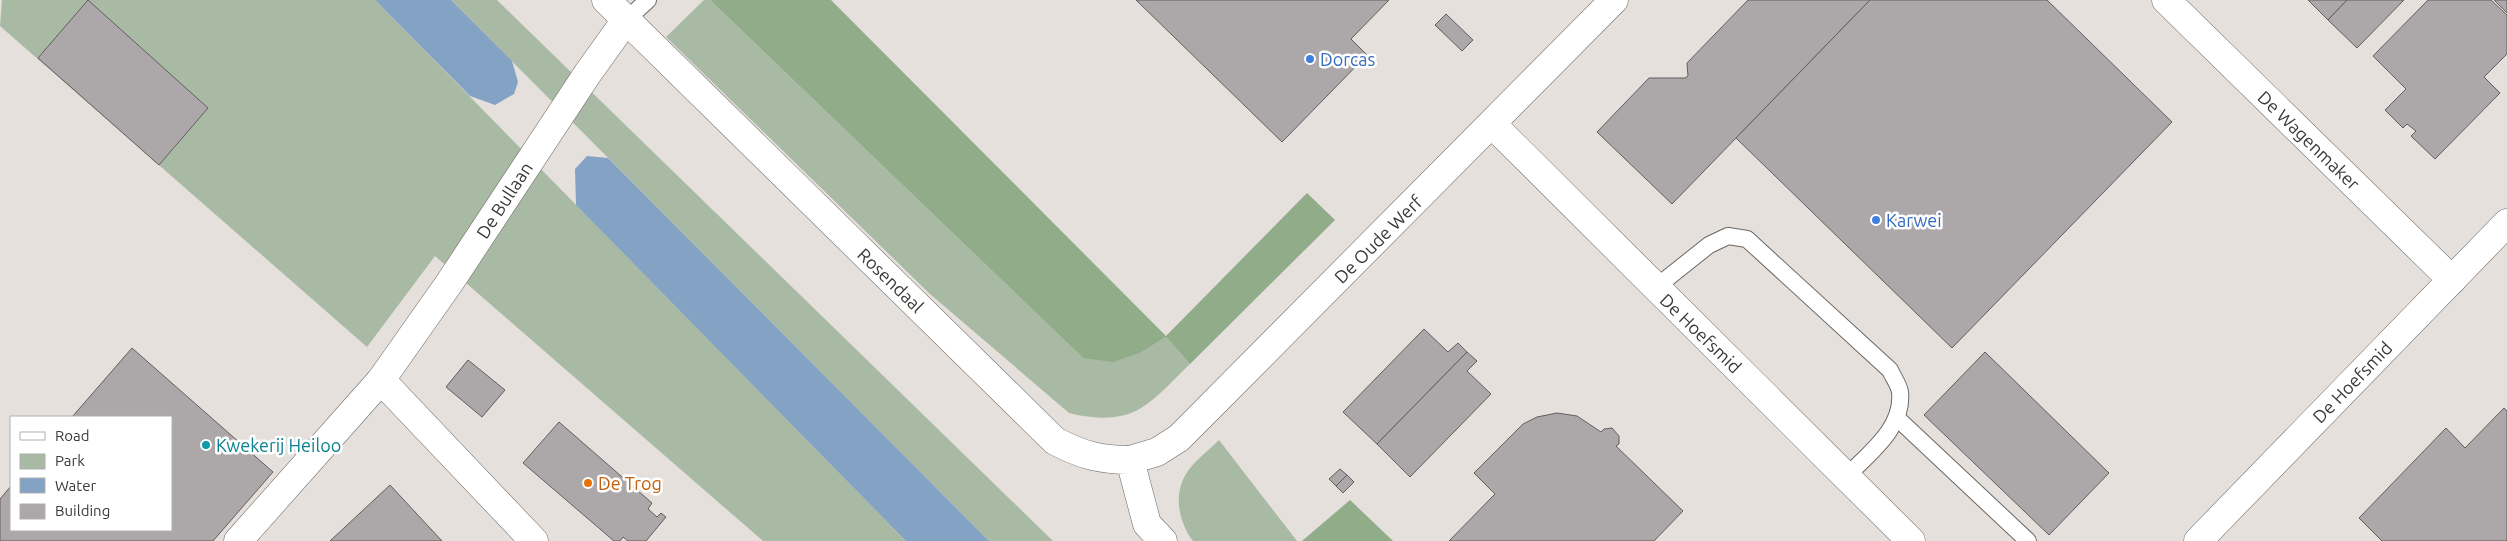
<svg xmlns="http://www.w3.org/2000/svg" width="2507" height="541" font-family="Ubuntu,sans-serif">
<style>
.green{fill:#a9baa4}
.forest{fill:#90ac88}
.water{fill:#83a2c4}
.building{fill:#aca7a9;stroke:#625e60}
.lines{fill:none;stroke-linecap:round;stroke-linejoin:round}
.lane-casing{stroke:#6b6764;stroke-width:18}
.street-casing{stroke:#6b6764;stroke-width:29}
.secondary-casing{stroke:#6b6764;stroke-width:29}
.lane{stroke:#fff;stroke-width:16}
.street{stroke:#fff;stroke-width:28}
.secondary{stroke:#fff;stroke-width:28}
.shop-dot{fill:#3f7fe0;stroke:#fff;stroke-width:2}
.culture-dot{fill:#0f9aa8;stroke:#fff;stroke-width:2}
.food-dot{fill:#e8710a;stroke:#fff;stroke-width:2}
.labels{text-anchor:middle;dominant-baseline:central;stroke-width:5;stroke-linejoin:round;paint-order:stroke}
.shop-label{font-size:18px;fill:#366cbe;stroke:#fff;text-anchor:start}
.street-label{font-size:18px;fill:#3c3a39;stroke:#fff}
.culture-label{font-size:18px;fill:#0d838f;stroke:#fff;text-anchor:start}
.food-label{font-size:18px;fill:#c56008;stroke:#fff;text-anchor:start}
</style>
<rect width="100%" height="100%" fill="#e5e0dc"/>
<!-- green -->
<g class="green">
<path d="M 2,0 L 375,0 L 906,541 L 763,541 L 435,256 L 367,347 L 0,26 Z"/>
<path d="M 451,0 L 497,0 L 1053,541 L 989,541 Z"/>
<path d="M 704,0 L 710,0 L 1083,358 L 1142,352 L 1166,337 L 1190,364 C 1176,377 1158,398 1141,408 C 1120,421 1092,419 1069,413 L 930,294 L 666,37 Z"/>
<path d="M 1219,440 L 1297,541 L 1193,541 C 1179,523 1173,495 1186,474 C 1193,462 1208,451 1219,440 Z"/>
</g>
<!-- forest -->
<g class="forest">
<path d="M 710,0 L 831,0 L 1166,336 L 1307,193 L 1335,220 L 1190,364 L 1166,337 L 1142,352 L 1113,362 L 1083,358 Z"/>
<path d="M 1350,500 L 1393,541 L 1302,541 Z"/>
</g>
<!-- water -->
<g class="water">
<path d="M 375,0 L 451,0 L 512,61 L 518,82 L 514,94 L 495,105 L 470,96 Z"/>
<path d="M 587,156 L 608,158 L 989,541 L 906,541 L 576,205 L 575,169 Z"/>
</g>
<!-- building -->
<g class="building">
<path d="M 88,0 L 208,108 L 159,165 L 38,58 Z"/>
<path d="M 1136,0 L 1389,0 L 1351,39 L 1367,55 L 1282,142 Z"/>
<path d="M 1748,0 L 1870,0 L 1672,204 L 1597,132 L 1649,78 L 1685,78 L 1688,76 L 1687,63 Z"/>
<path d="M 1870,0 L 2047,0 L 2172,122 L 1952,348 L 1736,138 Z"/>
<path d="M 2308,0 L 2347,0 L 2328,20 Z"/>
<path d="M 2347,0 L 2404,0 L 2357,48 L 2328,20 Z"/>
<path d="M 2428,0 L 2491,0 L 2507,15 L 2507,54 L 2484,77 L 2500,93 L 2435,159 L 2411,136 L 2416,131 L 2407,124 L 2403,128 L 2385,110 L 2406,89 L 2373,56 Z"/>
<path d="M 2494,0 L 2507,0 L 2507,13 Z"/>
<path d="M 1446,14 L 1473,40 L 1462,51 L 1435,25 Z"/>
<path d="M 1424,329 L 1448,352 L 1458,343 L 1467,352 L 1377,444 L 1343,412 Z"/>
<path d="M 132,348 L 273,472 L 213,541 L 0,541 L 0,499 L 11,486 L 11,530 L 171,530 L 171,417 L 72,417 Z"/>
<path d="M 1467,352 L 1477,361 L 1467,371 L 1491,394 L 1410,477 L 1377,444 Z"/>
<path d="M 1985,352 L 2109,473 L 2049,535 L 1924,415 Z"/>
<path d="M 468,360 L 505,390 L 482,417 L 446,387 Z"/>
<path d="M 2504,408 L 2507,411 L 2507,541 L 2382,541 L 2359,518 L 2446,428 L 2465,448 Z"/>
<path d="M 1557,413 L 1577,416 L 1601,432 L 1604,429 L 1612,428 L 1619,436 L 1619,444 L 1616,446 L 1683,511 L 1654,541 L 1449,541 L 1495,494 L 1474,473 L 1523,424 L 1537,417 Z"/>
<path d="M 559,422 L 652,503 L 648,509 L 657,517 L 661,513 L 666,517 L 646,541 L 628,541 L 623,537 L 620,541 L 614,541 L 523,463 Z"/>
<path d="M 1340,469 L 1347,475 L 1336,486 L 1329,479 Z"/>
<path d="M 1347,475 L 1354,482 L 1343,493 L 1336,486 Z"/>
<path d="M 390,485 L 442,541 L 330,541 Z"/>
</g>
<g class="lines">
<!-- lane casing -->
<g class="lane-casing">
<g id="lane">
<path d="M 626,20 L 648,0"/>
<path d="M 1655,288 L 1709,245 L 1728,236 L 1747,239 L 1890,370 C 1893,377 1899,385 1900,392 C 1904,428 1869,453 1847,476"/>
<path d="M 1897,418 L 2028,541"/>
</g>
</g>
<!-- street casing -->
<g class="street-casing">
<g id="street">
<path d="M 2166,0 L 2452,280"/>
<path d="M 1492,124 L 1911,541"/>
<path d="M 381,380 L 534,541"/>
<path d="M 1130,460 L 1157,452 L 1179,438 L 1614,0"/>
<path d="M 238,541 L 381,380 L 450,282 L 588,73 L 626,20"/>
<path d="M 2198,541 L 2507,223"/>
</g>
</g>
<!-- secondary casing -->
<g class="secondary-casing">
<path id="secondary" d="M 606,0 L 1055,441 C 1082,455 1100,460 1130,460 L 1147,524 L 1163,541"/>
</g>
<!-- lane -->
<use href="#lane" class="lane"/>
<!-- street -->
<use href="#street" class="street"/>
<!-- secondary -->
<use href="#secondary" class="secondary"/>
</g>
<!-- markers -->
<g class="shop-dot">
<circle cx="1310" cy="59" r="5"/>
<circle cx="1876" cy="220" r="5"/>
</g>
<circle class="culture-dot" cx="206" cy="445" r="5"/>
<circle class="food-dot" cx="588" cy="483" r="5"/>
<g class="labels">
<!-- shop labels -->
<g class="shop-label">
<text x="1320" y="59">Dorcas</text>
<text x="1886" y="220">Karwei</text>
</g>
<!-- street labels -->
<g class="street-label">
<text transform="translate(2309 140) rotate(44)">De Wagenmaker</text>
<text transform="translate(504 200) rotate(-57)">De Bullaan</text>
<text transform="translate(1378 239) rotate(-45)">De Oude Werf</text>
<text transform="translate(891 280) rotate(44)">Rosendaal</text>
<text transform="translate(1701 333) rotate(44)">De Hoefsmid</text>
<text transform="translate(2352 382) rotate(-46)">De Hoefsmid</text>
</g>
<!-- culture labels -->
<g class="culture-label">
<text x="216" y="445">Kwekerij Heiloo</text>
</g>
<!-- food labels -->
<g class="food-label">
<text x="598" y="483">De Trog</text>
</g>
</g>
<!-- legend -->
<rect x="10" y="416" width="162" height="115" fill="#ffffff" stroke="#b1b0b0"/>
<rect x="20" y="432" width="25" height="8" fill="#ffffff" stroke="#b1b0b0"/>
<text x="55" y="441" font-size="15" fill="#3c3a39">Road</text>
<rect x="20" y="454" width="25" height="15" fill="#a9baa4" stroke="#b1b0b0"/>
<text x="55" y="466" font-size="15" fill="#3c3a39">Park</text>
<rect x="20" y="478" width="25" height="15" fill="#83a2c4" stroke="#b1b0b0"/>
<text x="55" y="491" font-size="15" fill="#3c3a39">Water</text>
<rect x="20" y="504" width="25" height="15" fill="#aca7a9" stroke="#b1b0b0"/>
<text x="55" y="516" font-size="15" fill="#3c3a39">Building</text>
</svg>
